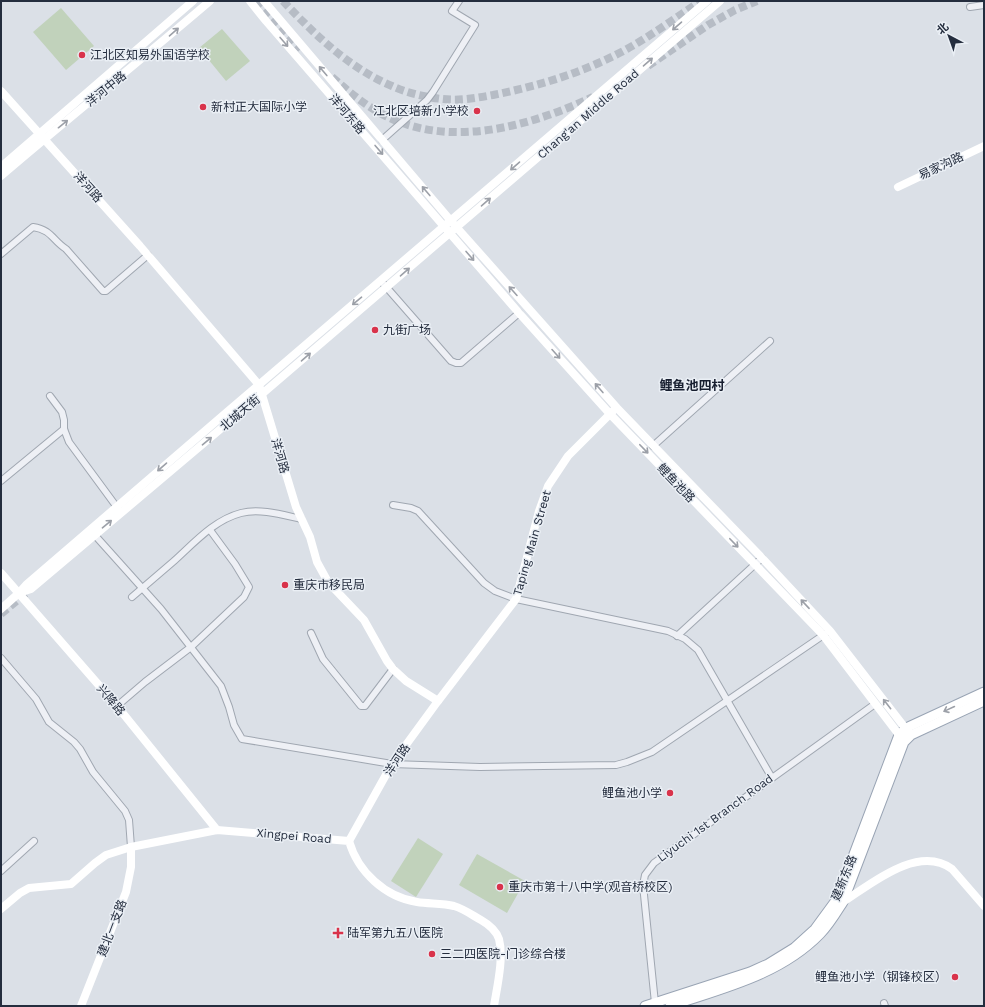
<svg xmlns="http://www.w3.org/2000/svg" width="985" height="1007" font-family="'Work Sans','Noto Sans SC',sans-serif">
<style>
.green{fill:#c1d2bb}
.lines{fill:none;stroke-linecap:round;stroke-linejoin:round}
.secondary-tunnel{stroke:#b6bcc5;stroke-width:8;stroke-dasharray:8 4;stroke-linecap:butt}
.street-casing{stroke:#a0a7b1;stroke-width:8}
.primary-casing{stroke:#99a4b4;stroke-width:11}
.street{stroke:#eef0f5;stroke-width:6}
.secondary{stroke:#fff;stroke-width:8}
.primary{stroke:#fff;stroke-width:9}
.oneway{stroke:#9ca0a8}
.poi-dot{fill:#d9334b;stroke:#eaeff5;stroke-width:1.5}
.labels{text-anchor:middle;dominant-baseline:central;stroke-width:3;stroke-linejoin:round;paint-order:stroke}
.poi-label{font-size:12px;fill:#242d3e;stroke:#eaeff5;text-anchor:start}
.street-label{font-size:12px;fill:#242d3e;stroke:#eaeff5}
.neighbourhood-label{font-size:13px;font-weight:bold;fill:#171e2f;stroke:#eaeff5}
</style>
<rect width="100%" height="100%" fill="#dbe0e7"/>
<!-- green -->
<g class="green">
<path d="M 61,8 L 94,46 L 66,70 L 33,32 Z"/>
<path d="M 222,29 L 250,61 L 226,81 L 199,48 Z"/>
<path d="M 418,838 L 443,854 L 416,897 L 391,881 Z"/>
<path d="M 477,854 L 525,881 L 507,913 L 459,885 Z"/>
</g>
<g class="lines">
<!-- secondary-tunnel -->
<g class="secondary-tunnel">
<path d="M 256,1 L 301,49"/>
<path d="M 283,1 C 314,34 349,68 392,86 C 407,93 425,97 442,99 C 459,101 476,98 493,95 C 539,86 585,72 627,49 C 652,35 677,17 701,1"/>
<path d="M 648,66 L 708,25 L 735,10 L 757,1"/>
<path d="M 332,77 C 347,90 362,103 380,113 C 447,150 528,127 593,97"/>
<path d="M 1,614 L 26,593"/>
</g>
<!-- street casing -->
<g class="street-casing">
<g id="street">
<path d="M 970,7 L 984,5"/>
<path d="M 382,140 L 427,100 L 433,92 L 475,25 L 452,11 L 459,1"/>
<path d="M 1,254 L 33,227 C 52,230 52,240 66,249 L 103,291 L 106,291 L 148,255"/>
<path d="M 381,281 L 451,361 L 456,363 L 461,363 L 519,313"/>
<path d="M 50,396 L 62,412 L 64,420 L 64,429 L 69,442 L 119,510"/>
<path d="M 653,446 L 770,341"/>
<path d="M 1,481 L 64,429"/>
<path d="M 393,505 L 411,508 L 418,511 L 484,583 L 495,591 L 516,599 L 668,631 L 685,639 L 698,650 L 772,778"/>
<path d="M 92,532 L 161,609 L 221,686 L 229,707 L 234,725 L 242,739 L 392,764 L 480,767 L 616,765 L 627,762 L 652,752 L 825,634"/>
<path d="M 132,597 C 146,585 160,573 174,561 C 194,543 214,520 241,513 C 260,508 283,515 301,519"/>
<path d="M 311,633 L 323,659 L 361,706 L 365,706 L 393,669"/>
<path d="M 677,636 L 762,558"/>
<path d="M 1,658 L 36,699 L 49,722 L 74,742 L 80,749 L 93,772 L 125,811 L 129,820 L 131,847"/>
<path d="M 117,706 L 145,682 L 191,647 L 244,597 L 249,587 L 235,564 L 210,530"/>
<path d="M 1,871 L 34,841"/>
<path d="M 655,1003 L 643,885 L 645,875 L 654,863 L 875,704"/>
<path d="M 884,1003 L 885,1006"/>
</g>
</g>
<!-- primary casing -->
<g class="primary-casing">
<g id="primary">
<path d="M 645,1006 L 750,972 L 768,964 L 794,948 L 815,929 L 837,899 L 899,735 L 906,728 L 984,692"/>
<path d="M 670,1006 C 723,988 780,975 820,934 C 829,925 836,913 843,902 L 904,742 L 911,735 L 984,701"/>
</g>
</g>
<!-- street -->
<use href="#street" class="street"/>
<!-- secondary -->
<g class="secondary">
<path d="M 250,1 L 266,21 L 519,313 L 610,414 L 823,635 L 903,740"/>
<path d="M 264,1 L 451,221 L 617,408 L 762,558 L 830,631 L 909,733"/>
<path d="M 1,91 L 140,246 L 259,385 L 296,507 L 310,537 L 317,562 L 328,582 L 364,620 L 387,661 L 393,669 L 406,681 L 438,701 L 392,764 L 349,841"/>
<path d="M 1,167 L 193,1"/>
<path d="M 1,176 C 70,117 141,60 210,1"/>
<path d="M 898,187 L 984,146"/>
<path d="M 1,573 L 117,706 L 217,830"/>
<path d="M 19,593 L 27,584 C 253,389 480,196 707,1"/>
<path d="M 1,609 L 19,593 L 31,589 L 262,394 L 720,1"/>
<path d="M 438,701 L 516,599 L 539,511 L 548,486 L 568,456 L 613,411"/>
<path d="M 843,902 C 871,884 918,844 952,869 L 984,906"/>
<path d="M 1,909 L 20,893 L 29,888 L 71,884 L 95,863 L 106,855 L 131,847 L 217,830 L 349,841 C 358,872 385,897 417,902 C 429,904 442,903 454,906 C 464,909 472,915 481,920 C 488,924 496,930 499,939 C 504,958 497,987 494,1006"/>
<path d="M 81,1006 L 126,892 L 131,867 L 131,847"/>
</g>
<!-- primary -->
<use href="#primary" class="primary"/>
</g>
<!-- one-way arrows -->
<defs><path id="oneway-shaft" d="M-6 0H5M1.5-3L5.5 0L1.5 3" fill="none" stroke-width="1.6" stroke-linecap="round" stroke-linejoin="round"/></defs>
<g class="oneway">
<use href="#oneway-shaft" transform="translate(677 26) rotate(139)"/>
<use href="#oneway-shaft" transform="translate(174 32) rotate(-41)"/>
<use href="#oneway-shaft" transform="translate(284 42) rotate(49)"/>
<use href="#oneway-shaft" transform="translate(648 62) rotate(-41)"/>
<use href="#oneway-shaft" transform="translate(323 71) rotate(-130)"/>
<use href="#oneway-shaft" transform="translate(63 124) rotate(-39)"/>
<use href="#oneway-shaft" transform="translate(379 150) rotate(49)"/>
<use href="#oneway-shaft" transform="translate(515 166) rotate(139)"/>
<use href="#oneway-shaft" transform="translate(426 191) rotate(-130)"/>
<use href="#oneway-shaft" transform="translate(486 202) rotate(-41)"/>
<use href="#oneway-shaft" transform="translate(470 256) rotate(49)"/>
<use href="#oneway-shaft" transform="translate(405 272) rotate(-41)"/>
<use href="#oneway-shaft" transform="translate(513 291) rotate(-132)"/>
<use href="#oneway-shaft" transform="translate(357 301) rotate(140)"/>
<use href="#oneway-shaft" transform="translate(556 354) rotate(48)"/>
<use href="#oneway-shaft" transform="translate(306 357) rotate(-41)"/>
<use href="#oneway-shaft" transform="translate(599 388) rotate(-131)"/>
<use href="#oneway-shaft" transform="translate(207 441) rotate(-40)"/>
<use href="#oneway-shaft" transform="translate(644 449) rotate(46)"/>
<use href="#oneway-shaft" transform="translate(162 467) rotate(139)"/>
<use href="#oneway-shaft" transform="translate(107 524) rotate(-40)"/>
<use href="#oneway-shaft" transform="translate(734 543) rotate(46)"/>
<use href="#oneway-shaft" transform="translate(805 604) rotate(-133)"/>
<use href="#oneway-shaft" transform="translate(887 704) rotate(-128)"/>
<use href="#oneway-shaft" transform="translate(949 709) rotate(155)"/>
</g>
<!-- markers -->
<g class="poi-dot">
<circle cx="82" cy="55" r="4"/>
<circle cx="203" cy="107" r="4"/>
<circle cx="477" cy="111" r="4"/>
<circle cx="375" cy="330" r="4"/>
<circle cx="285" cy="585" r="4"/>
<circle cx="670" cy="793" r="4"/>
<circle cx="500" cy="887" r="4"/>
<path d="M336 927h4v4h4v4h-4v4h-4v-4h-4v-4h4z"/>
<circle cx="432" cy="954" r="4"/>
<circle cx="955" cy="977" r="4"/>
</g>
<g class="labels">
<!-- poi labels -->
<g class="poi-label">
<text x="90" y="55">江北区知易外国语学校</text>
<text x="211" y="107">新村正大国际小学</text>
<text x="469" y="111" text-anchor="end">江北区培新小学校</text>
<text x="383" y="330">九街广场</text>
<text x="293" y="585">重庆市移民局</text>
<text x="662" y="793" text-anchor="end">鲤鱼池小学</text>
<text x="508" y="887">重庆市第十八中学(观音桥校区)</text>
<text x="347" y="933">陆军第九五八医院</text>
<text x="440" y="954">三二四医院-门诊综合楼</text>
<text x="947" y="977" text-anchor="end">鲤鱼池小学（钢锋校区）</text>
</g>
<!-- street labels -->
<g class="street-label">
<text transform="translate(106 89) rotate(-39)">洋河中路</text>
<text transform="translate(347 114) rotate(49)">洋河东路</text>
<text transform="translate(588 114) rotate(-41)">Chang'an Middle Road</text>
<text transform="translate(941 166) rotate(-25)">易家沟路</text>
<text transform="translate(88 187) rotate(48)">洋河路</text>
<text transform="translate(240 413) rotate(-40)">北城天街</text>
<text transform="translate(280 456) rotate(74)">洋河路</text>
<text transform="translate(676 483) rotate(46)">鲤鱼池路</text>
<text transform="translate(532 543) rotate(-74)">Taping Main Street</text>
<text transform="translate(111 700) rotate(50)">兴降路</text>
<text transform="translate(397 760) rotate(-56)">洋河路</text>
<text transform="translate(715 818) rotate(-36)">Liyuchi 1st Branch Road</text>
<text transform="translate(294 836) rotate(5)">Xingpei Road</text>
<text transform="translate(844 878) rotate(-68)">建新东路</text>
<text transform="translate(112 928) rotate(-69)">建北一支路</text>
</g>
<!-- neighbourhood labels -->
<g class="neighbourhood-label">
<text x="692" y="385">鲤鱼池四村</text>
</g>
</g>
<!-- border -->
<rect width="985" height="1007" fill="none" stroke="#242d3e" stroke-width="4"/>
<!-- north arrow -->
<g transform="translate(949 36) rotate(319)" stroke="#eaeff5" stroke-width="3" paint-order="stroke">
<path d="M0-3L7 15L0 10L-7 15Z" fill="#242d3e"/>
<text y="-6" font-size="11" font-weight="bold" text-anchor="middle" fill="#242d3e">北</text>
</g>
</svg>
